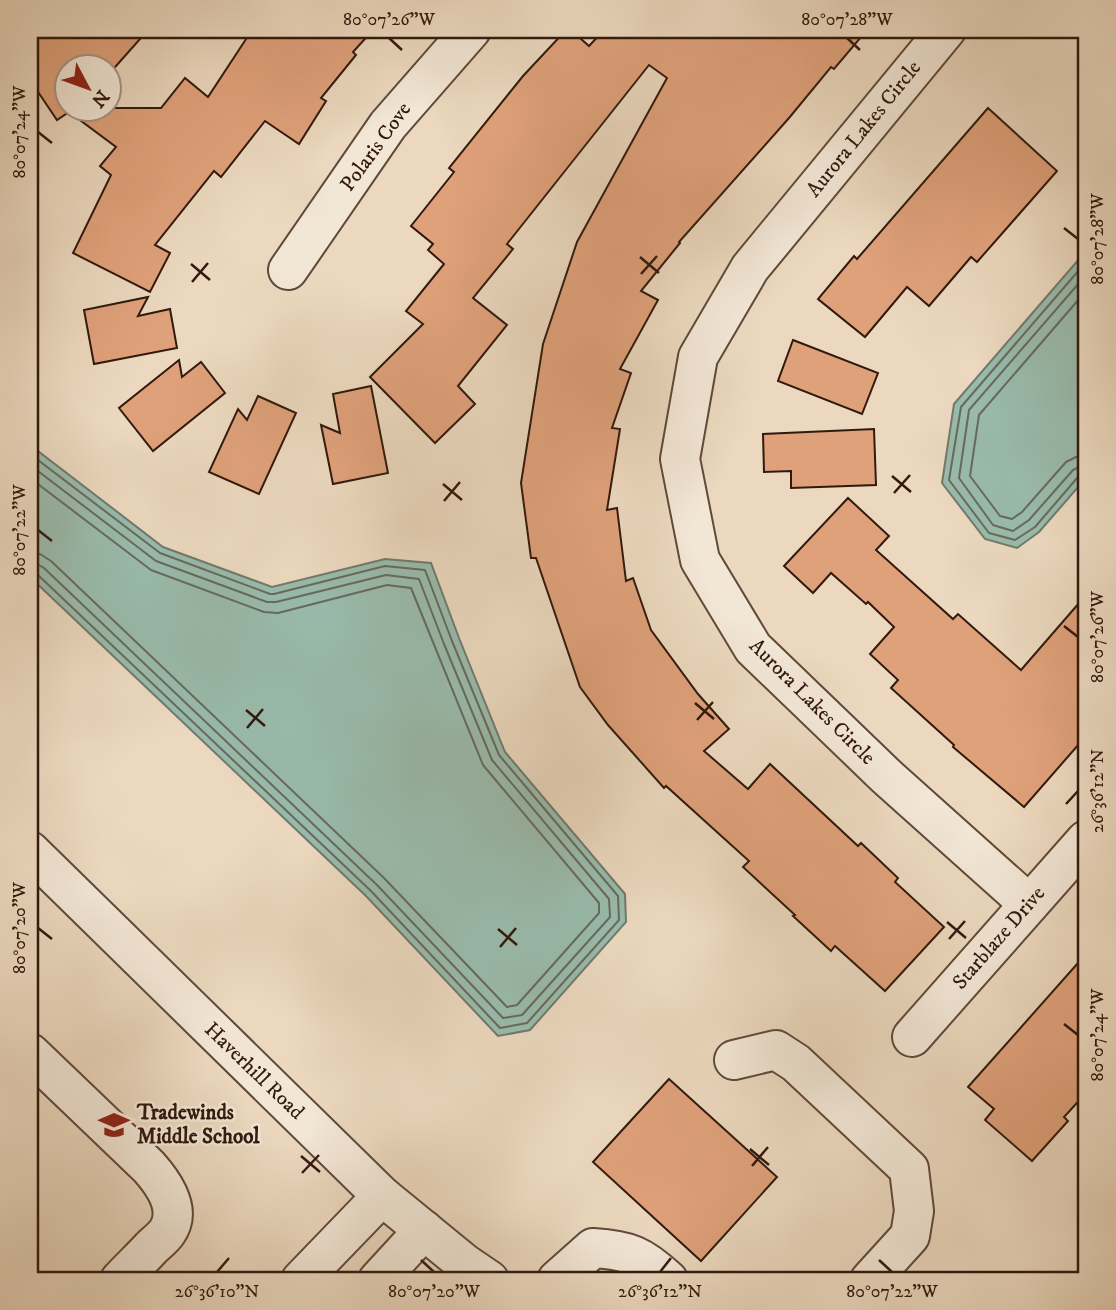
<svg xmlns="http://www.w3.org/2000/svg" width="1116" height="1310" font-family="'IM FELL DW Pica',serif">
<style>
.water{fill:#99bbac;stroke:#707a6d;stroke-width:2}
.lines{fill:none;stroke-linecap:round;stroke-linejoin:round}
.shore{stroke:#666a5d;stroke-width:2}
.building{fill:#dfa17a;stroke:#32190e;stroke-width:2}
.minor-casing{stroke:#60493a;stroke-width:42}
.minor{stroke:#f2e6d5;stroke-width:38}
.ticks{fill:none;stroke:#32190e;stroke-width:2.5}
.labels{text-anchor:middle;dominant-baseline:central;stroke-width:5;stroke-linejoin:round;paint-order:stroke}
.street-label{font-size:21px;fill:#32190e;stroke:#f2e6d5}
.poi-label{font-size:21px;font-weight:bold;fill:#32190e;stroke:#f2e6d5;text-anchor:start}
.neatline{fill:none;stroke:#32190e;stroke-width:2.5}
.ticks-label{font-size:18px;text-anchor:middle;fill:#32190e}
</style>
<rect width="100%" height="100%" fill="#ebd8be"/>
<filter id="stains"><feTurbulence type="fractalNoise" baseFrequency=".00286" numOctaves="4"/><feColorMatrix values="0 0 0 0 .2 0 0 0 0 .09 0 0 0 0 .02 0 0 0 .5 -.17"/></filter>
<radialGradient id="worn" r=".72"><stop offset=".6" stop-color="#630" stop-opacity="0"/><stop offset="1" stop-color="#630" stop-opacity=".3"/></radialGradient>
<!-- water -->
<g class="water">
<path d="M 1086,251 L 1086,478 L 1039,532 L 1017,548 L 985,539 L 942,483 L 954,404 Z"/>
<path d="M 30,435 L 38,451 L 163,547 L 272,587 L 385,559 L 431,563 L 459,638 L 505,752 L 625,894 L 626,922 L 530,1030 L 498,1036 L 366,896 L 30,577 Z"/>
</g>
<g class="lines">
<!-- shore -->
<g class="shore">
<path d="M 1086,262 L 961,407 L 949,480 L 989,533 L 1015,540 L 1035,527 L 1078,477 L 1086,475"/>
<path d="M 1086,275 L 969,410 L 959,478 L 993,525 L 1013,531 L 1029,520 L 1073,470 L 1079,467 L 1086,466"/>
<path d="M 1086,291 L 979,415 L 970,476 L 1000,516 L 1012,519 L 1022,512 L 1066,462 L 1076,457 L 1086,455"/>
<path d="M 30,450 L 34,457 L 160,553 L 270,594 L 274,594 L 385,566 L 425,570 L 452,641 L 499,755 L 618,896 L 619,920 L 527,1023 L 500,1028 L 371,891 L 38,575 L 30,572"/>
<path d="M 30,465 L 156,561 L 267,602 L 276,602 L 386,575 L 419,579 L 444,644 L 492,760 L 609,899 L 610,917 L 522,1015 L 503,1018 L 377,885 L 44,568 L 37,564 L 30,563"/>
<path d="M 30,478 L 151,570 L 264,612 L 278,613 L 387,585 L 411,588 L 483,765 L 599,903 L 599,913 L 517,1005 L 507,1007 L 384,878 L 51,561 L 40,554 L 30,553"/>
</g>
</g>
<!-- building -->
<g class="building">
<path d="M 30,30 L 148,30 L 108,75 L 108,66 L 66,66 L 66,108 L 161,108 L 185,78 L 208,97 L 252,30 L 373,30 L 353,52 L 356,55 L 321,98 L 326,101 L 299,144 L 265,121 L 221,177 L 214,171 L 155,245 L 170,253 L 150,292 L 73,253 L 111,175 L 100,166 L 116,147 L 69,112 L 57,120 L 30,80 Z"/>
<path d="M 566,30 L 571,30 L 589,46 L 604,30 L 867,30 L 834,69 L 831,67 L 789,118 L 679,242 L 680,243 L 641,291 L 658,300 L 620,369 L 631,373 L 612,428 L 620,429 L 607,510 L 617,508 L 626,581 L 633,578 L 651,630 L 698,694 L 729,729 L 704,751 L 748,789 L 770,764 L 858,846 L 861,843 L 898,878 L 895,882 L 944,927 L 885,991 L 835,946 L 831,951 L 793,916 L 795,915 L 743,867 L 749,861 L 666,786 L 664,788 L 608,725 L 580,687 L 536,558 L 531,558 L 521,483 L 543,344 L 577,242 L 667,78 L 649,65 L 507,244 L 513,249 L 473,298 L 507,325 L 458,386 L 475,404 L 435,443 L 370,377 L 423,324 L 406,311 L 444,264 L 428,250 L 433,244 L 411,226 L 454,172 L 449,168 L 523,76 Z"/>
<path d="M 988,108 L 1057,171 L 977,262 L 971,257 L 929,306 L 907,287 L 865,337 L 818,299 L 854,256 L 857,259 Z"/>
<path d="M 148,297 L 138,316 L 170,309 L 177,348 L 94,364 L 84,310 Z"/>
<path d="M 793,340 L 878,373 L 862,414 L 778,381 Z"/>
<path d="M 179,360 L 182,377 L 201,362 L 225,393 L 153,451 L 119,408 Z"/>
<path d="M 371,386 L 388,473 L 333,484 L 321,425 L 340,433 L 333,394 Z"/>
<path d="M 258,396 L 296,413 L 259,494 L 209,472 L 238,409 L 247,420 Z"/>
<path d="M 874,429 L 876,485 L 791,488 L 791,471 L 764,472 L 763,434 Z"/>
<path d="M 848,498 L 889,536 L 876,550 L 953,619 L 958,614 L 1021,670 L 1086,595 L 1086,736 L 1024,807 L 953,747 L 954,745 L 891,688 L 898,680 L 870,654 L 894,627 L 868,602 L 866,604 L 831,573 L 813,593 L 784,566 Z"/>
<path d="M 1086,954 L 1086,1093 L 1064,1117 L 1068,1121 L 1032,1161 L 985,1120 L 994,1109 L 968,1087 Z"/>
<path d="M 669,1079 L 777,1177 L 701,1261 L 593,1162 Z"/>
</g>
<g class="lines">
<!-- minor casing -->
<g class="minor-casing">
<g id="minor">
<path d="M 946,30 L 750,268 L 698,357 L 680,459 L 700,560 L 753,648 L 886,776 L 1029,904"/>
<path d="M 288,270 L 388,125 L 471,30"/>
<path d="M 30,851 L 382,1196 L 464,1263 L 489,1280"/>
<path d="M 912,1037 L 1086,840"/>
<path d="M 30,1053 L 149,1167 C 164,1184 182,1210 167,1232 C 163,1238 156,1243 151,1248 C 141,1259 130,1269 120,1280"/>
<path d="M 734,1060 L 776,1050 L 796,1063 L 909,1169 L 914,1211 L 910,1236 L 870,1280"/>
<path d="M 301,1280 L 382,1196"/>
<path d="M 378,1280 L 424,1230"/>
<path d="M 557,1280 L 593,1248 C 629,1250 642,1256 668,1280"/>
</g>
</g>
<!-- minor -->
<use href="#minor" class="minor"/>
</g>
<!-- ticks -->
<path class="ticks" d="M 389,38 L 402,50M 847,38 L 860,50M 38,132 L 52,143M 1064,228 L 1078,239M 640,257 L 659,273M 191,264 L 210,280M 641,274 L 657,256M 192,282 L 208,263M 892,476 L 911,492M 443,484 L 462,500M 894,493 L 910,475M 444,501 L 460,482M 38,530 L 52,541M 1064,626 L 1078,637M 695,703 L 714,719M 246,710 L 265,726M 697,720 L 713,702M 247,728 L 263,709M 1066,804 L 1078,791M 947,922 L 966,938M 38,928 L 52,939M 498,929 L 517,945M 949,939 L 965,921M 500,947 L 516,928M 1064,1024 L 1078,1035M 750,1149 L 769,1165M 301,1156 L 320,1172M 752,1166 L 768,1147M 302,1173 L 319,1155M 421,1260 L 434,1272M 879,1260 L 892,1272M 217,1272 L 229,1258M 660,1272 L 671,1258"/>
<!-- icons -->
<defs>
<g id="school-bare" transform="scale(2.415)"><path d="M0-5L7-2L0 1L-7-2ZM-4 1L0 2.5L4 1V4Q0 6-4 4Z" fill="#8f2418" stroke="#f2e6d5" stroke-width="2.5" paint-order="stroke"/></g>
</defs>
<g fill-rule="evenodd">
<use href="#school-bare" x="114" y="1125"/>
</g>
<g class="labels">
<!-- street labels -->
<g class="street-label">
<text transform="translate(864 129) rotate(-51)">Aurora Lakes Circle</text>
<text transform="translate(376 147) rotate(-54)">Polaris Cove</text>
<text transform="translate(812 702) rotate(45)">Aurora Lakes Circle</text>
<text transform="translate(999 938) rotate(-49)">Starblaze Drive</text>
<text transform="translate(254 1071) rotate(44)">Haverhill Road</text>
</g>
<!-- poi labels -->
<g class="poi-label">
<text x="137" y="1113">Tradewinds<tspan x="137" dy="24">Middle School</tspan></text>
</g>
</g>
<!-- margin -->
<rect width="1116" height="1310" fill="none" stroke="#ebd8be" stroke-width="77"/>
<!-- north arrow -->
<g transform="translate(88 88) rotate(131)"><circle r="33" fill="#f2e6d5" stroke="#a59485" stroke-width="2"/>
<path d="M0-5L12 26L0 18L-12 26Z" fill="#8f2418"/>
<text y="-10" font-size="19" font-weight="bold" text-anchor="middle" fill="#32190e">N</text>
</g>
<rect x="38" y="38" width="1040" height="1234" class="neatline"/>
<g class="ticks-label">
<text x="389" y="25">80°07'26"W</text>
<text x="847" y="25">80°07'28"W</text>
<text transform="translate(19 132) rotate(-90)" y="6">80°07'24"W</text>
<text transform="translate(1097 239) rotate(-90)" y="6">80°07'28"W</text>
<text transform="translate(19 530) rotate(-90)" y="6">80°07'22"W</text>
<text transform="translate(1097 637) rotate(-90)" y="6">80°07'26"W</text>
<text transform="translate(1097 791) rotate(-90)" y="6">26°36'12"N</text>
<text transform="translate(19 928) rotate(-90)" y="6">80°07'20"W</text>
<text transform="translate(1097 1035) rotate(-90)" y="6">80°07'24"W</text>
<text x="217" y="1297">26°36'10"N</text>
<text x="434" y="1297">80°07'20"W</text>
<text x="660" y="1297">26°36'12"N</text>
<text x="892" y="1297">80°07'22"W</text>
</g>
<rect width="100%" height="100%" filter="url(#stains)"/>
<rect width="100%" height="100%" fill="url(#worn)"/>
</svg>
